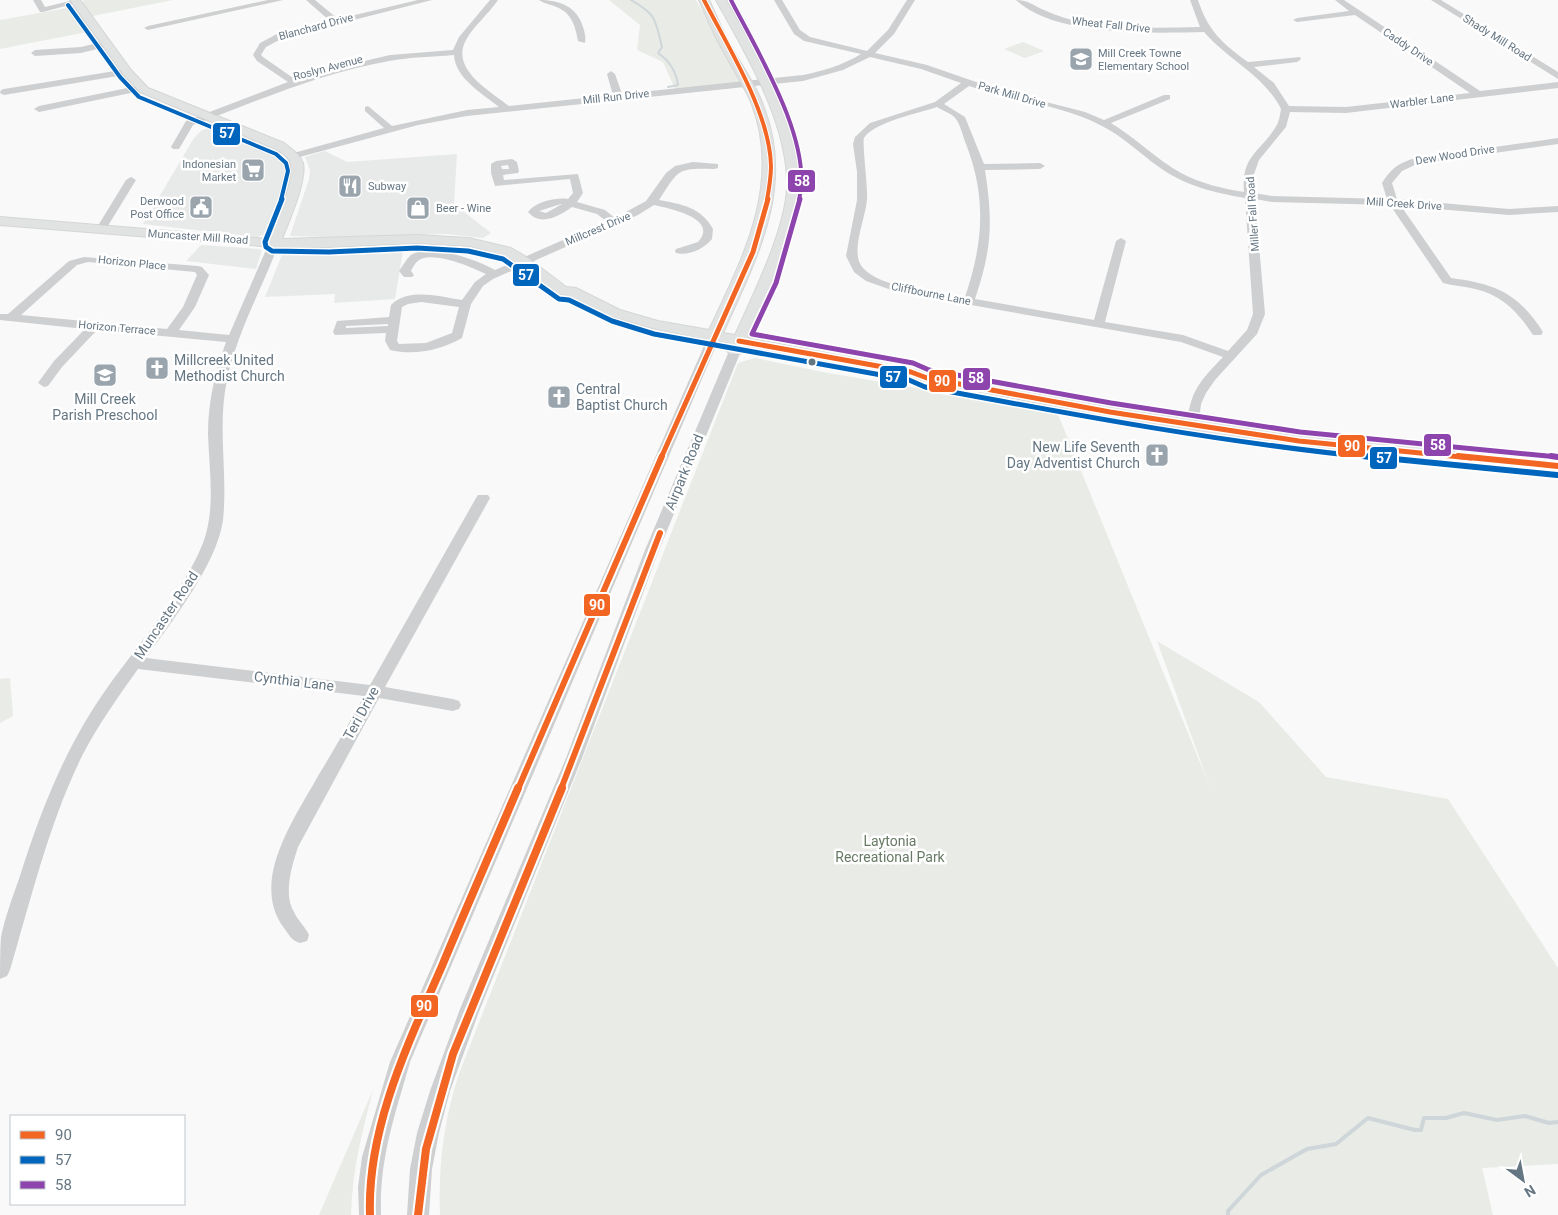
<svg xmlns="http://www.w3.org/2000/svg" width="1558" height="1215" font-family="Roboto,sans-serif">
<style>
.built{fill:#e8e9e9}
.green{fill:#e8ebe6}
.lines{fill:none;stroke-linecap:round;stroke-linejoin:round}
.stream-far1{stroke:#ced6d9;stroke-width:2}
.stream{stroke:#ced6d9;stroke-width:4}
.major-casing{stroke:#d5d6d7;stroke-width:2}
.minor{fill:#cecfd0;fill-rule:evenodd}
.major{fill:#e1e2e2;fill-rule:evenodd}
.bus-1-far3-casing{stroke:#fff;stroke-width:6}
.bus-1-far2-casing{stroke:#fff;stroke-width:8}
.bus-1-far1-casing{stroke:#fff;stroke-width:10}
.bus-1-casing{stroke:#fff;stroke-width:12}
.bus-2-far2-casing{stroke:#fff;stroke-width:6}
.bus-2-far1-casing{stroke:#fff;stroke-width:8}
.bus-2-casing{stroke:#fff;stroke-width:10}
.bus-3-far2-casing{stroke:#fff;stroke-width:6}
.bus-3-far1-casing{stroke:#fff;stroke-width:8}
.bus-3-casing{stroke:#fff;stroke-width:10}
.bus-1-far3{stroke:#f26522;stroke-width:4}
.bus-1-far2{stroke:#f26522;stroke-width:5}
.bus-1-far1{stroke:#f26522;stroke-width:6}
.bus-1{stroke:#f26522;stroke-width:8}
.bus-2-far2{stroke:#0065bd;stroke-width:4}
.bus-2-far1{stroke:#0065bd;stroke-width:5}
.bus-2{stroke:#0065bd;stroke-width:6}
.bus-3-far2{stroke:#8e44ad;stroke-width:4}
.bus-3-far1{stroke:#8e44ad;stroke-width:5}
.bus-3{stroke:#8e44ad;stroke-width:6}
.bus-dot{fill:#657683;stroke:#fff;stroke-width:2}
.labels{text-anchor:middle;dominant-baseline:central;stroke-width:5;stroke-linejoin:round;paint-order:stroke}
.far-street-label{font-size:11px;fill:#657683;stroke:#fff}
.far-poi-label{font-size:11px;fill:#657683;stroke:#fff;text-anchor:start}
.poi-label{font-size:14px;fill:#657683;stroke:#fff;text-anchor:start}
.street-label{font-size:14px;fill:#657683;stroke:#fff}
.park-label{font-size:14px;fill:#687a64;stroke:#fff}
.line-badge{stroke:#fff;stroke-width:2}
.badge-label{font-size:14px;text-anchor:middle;font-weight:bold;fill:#fff}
</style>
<rect width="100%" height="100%" fill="#f9f9f9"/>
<!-- built -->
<g class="built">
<path d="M 214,125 L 267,146 L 281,155 L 288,163 L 290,171 L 287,183 L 268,233 L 257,237 L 143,224 L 194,138 L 201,131 Z"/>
<path d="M 325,151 L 347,162 L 457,154 L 454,204 L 491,233 L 483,238 L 447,234 L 328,237 L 290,236 L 309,179 L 310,170 L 305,157 Z"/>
<path d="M 201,245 L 259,249 L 262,250 L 256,269 L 186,261 Z"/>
<path d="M 404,245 L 395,299 L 334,303 L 335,294 L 265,297 L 282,255 L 290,251 Z"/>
</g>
<!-- green -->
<g class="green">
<path d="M 83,0 L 173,0 L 83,18 L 92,31 L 0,49 L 0,20 L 84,5 Z"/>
<path d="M 609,0 L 696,0 L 742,83 L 675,89 L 663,62 L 637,50 L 640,25 Z"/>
<path d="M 1023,42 L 1044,51 L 1025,58 L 1004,49 Z"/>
<path d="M 755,358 L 828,373 L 1057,412 L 1210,787 L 1157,641 L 1259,702 L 1326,777 L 1448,799 L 1558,968 L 1558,1164 L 1482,1168 L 1493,1215 L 440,1215 C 438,1166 444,1117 460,1071 L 738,363 Z"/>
<path d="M 10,678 L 13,716 L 0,723 L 0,679 Z"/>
<path d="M 373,1090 C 362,1133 352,1170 351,1215 L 319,1215 Z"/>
</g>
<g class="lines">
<!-- stream-far1 -->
<path class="stream-far1" d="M 631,0 C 657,15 655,19 662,47 L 658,53 C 670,61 676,71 678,85 L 668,87"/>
<!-- stream -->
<path class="stream" d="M 1228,1215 L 1228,1211 L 1261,1175 L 1307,1149 L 1336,1144 L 1368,1118 L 1415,1130 L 1421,1130 L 1424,1118 L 1446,1118 L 1464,1113 L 1497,1120 L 1525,1116 L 1549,1123 L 1558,1122"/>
<!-- major casing -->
<g class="major-casing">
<path id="major" d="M 70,0 L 80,0 L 131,70 L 148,88 L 284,143 C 291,149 300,154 303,163 C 307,181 289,221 282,239 L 417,235 L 469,238 L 511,248 L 528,258 L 566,287 L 576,288 L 620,310 L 658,321 L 709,330 C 743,258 783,182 751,102 C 742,82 730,64 720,45 C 712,31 706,15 699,0 L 709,0 C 716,15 722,30 730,45 C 741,65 755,83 763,105 C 796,187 756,259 723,333 L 735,335 C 753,295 785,231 787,188 C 789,124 746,54 716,0 L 726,0 C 754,50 805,131 799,190 C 795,241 769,291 748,338 L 1110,407 L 1299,436 L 1558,461 L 1558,471 L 1299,446 L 1110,417 L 745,346 L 740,354 L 730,354 L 727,351 L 731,343 L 719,341 L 715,348 L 705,348 L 703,345 L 706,339 L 656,329 L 610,316 L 568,295 L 558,294 L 518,264 L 501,254 L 469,246 L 417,243 L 329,247 L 274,247 L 0,225 L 0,217 L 269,239 C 276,220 296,181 290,162 C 288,156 281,152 276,149 L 140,92 L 123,74 Z"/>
</g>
<!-- minor -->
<g class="minor">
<path d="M 33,0 L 41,0 L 45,7 L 74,0 L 80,2 L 43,12 L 40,12 Z"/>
<path d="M 268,0 L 283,0 L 148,30 L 144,28 L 148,26 Z"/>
<path d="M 306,0 L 315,0 L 338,19 L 418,0 L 432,0 L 283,38 L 266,47 L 261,55 L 263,57 L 296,80 L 339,67 L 390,55 L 453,50 L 459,37 L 490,0 L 498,0 C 489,14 474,25 466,40 C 450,69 490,91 509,106 L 613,95 L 607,74 L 611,71 L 615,74 L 622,94 L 803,75 C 823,71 843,65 861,54 L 804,41 L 794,34 L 774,0 L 782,0 L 800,30 L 810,37 L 867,51 L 888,30 L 907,0 L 915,0 L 894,34 L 875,53 L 927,65 L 999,90 L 1085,112 L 1104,120 L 1164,95 L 1170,95 L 1170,99 L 1111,123 C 1136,138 1156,159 1181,173 C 1199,183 1224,189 1244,192 C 1241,156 1259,153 1275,128 C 1279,123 1280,115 1281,109 C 1264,75 1228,60 1204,32 C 1153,33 1055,37 1016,0 C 1028,0 1034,6 1044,10 C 1057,16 1071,20 1085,23 C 1123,29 1162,28 1200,27 L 1190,0 L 1198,0 C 1208,31 1223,44 1248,62 L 1300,57 L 1301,59 L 1297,62 L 1254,67 L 1274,83 L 1289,106 L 1346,107 L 1470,93 L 1355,15 L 1297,22 L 1293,20 L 1297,18 L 1349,11 L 1335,0 L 1344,0 L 1480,91 L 1558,82 L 1558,88 L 1346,113 L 1290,112 L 1286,127 L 1259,160 L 1253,177 L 1254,193 L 1272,196 L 1387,199 L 1382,183 C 1390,170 1397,164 1412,159 L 1558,138 L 1558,144 L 1417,164 L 1402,171 L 1392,183 L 1397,199 L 1509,209 L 1558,206 L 1558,212 L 1509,215 L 1401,206 L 1451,278 C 1496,284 1518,293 1543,332 L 1541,335 L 1533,335 C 1518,312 1502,295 1475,289 C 1464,286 1453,286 1443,283 L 1390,205 L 1272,202 L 1255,199 L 1265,314 L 1257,334 L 1215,380 L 1206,393 L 1201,404 L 1198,428 L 1188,428 L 1187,425 C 1190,391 1200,381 1223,357 L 1181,342 L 897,292 L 866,281 L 854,272 L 846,256 L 857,200 L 857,172 L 853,144 L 855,137 L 870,123 L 935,102 L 961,83 L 921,69 L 870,57 L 843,70 L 803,81 L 467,116 L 418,125 L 296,158 L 290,158 L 290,154 L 384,128 L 365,111 L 365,107 L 368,106 L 392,126 L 467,110 L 499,107 C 483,94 455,78 454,55 C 432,57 410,57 389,61 C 321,73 257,101 193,125 L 179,149 L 173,149 L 171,147 L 186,121 L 288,82 L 257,61 L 253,55 L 260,43 L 277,34 L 330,21 ZM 969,86 C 1011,100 1061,105 1100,125 C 1123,136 1139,153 1159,167 C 1183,185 1215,193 1245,198 L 1253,314 L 1247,330 L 1228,351 L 1183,335 L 1105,322 L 1126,241 L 1121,238 L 1116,241 L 1094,320 L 975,299 C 992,248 993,223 985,170 L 1040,169 L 1045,166 L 1040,163 L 984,164 L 965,117 L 944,104 ZM 937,107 C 943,111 953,114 956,119 C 961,126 963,137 966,144 C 987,198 983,244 965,297 C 939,293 880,288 863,268 C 849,253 866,218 867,199 C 868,188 862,142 864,138 C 874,122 919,113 937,107 Z"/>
<path d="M 539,0 C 559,0 577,6 583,27 C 585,33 586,38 585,43 L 578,41 C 575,24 571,12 554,6 C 549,4 543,3 539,0 Z"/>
<path d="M 1431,0 L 1441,0 L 1558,72 L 1558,79 Z"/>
<path d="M 106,41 L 110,44 L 109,46 L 81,53 L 35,56 L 31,53 L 35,50 L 81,47 Z"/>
<path d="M 127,69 L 130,70 L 130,74 L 4,95 L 0,93 L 1,90 L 4,89 Z"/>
<path d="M 142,85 L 145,86 L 145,90 L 39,112 L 34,109 L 39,106 Z"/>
<path d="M 512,159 L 517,162 L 519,171 L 518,173 L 503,175 L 504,180 L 578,174 L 583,193 L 577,202 L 605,210 L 615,218 L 646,201 L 666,173 L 675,166 L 693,162 L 718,164 L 718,168 L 714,169 C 676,168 679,170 659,200 C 681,204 701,207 713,229 L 712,239 C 704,249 689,256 676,253 L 675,251 L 676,249 L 698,242 C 720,218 667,208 654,205 L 638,215 L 493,279 L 483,286 L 471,304 L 462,338 C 440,350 415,356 390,350 L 385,341 L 386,333 L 335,335 L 333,332 L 337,321 L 389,317 L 391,305 C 408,287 441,297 462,300 L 475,282 L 486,274 C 472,267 436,252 421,259 C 416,261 413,267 411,271 L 414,275 L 412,277 L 404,277 L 399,271 C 403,266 406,259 411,255 C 430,243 478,260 495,270 L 606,221 L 597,214 L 572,207 C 559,216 541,227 528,212 C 535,202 556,197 568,199 L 573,193 L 570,179 L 495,186 L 491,173 L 491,164 L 496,161 ZM 508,165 L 509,169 L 502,169 L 501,166 ZM 562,204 L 546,213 L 539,211 L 561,204 ZM 421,302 L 459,307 L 452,333 L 426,343 L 399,344 L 397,341 L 402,307 L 408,304 ZM 388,324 L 388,326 L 346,328 L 346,326 Z"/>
<path d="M 131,177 L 136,180 L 106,229 L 105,231 L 97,231 L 96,229 L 126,180 Z"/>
<path d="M 274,240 L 279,243 C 262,289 237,332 227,380 C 217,427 228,473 223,520 C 217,564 172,621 146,658 L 370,685 L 476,498 L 478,495 L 488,495 L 490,498 L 385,687 L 453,699 L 459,701 L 461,705 L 459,709 L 453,711 L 379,698 L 298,847 C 292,865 283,894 294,912 C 298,921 305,926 309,935 L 307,941 L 300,943 C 292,941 289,935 284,928 C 249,881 295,818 318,776 C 334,750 349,723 364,696 L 138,669 C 118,697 98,725 82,756 C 49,823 31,899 10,970 L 7,976 L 0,979 C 0,966 0,950 1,937 C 5,917 13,896 20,876 C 41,809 66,746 107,688 C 138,645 184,591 203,543 C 216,509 209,469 208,434 C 208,402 215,372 226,342 L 97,330 L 62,367 L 48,386 L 44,387 L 38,383 L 40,380 L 54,361 L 85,329 L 0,320 L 0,314 L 8,314 L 69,261 L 84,257 L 198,266 L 202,267 L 209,275 L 195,307 L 179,330 L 229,335 L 269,243 ZM 88,262 L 195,272 L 197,275 L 183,307 L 167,329 L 21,315 L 77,265 Z"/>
<path d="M 710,342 L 716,346 L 410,1062 C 395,1115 379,1159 381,1215 L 359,1215 L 358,1187 L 362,1157 L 390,1062 L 704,346 Z"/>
<path d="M 735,347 L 741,351 L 659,550 L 582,758 L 480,1009 L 450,1091 L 439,1133 L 432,1169 L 429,1215 L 407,1215 L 410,1169 L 417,1133 L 430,1091 L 460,1009 L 566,758 L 645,550 L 729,351 Z"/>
</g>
<!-- major -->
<use href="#major" class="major"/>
<!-- bus-1-far3 casing -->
<g class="bus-1-far3-casing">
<path id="bus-1-far3" d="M 704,0 C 728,47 770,113 771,166 C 771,177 769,189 767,200"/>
</g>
<!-- bus-1-far2 casing -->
<g class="bus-1-far2-casing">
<g id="bus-1-far2">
<path d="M 739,341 L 911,372 L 927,378 L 1110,412 L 1299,441 L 1471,458"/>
<path d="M 661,458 L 753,252 L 768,199"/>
</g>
</g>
<!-- bus-1-far1 casing -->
<g class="bus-1-far1-casing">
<g id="bus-1-far1">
<path d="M 1458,456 L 1558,466"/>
<path d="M 518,789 L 662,456"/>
<path d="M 561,789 L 660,533"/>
</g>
</g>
<!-- bus-1 casing -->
<g class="bus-1-casing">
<g id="bus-1">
<path d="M 370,1215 C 367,1128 408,1044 442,966 C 467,906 493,847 518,788"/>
<path d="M 418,1215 L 426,1149 L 453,1054 L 562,788"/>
</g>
</g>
<!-- bus-2-far2 casing -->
<g class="bus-2-far2-casing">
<path id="bus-2-far2" d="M 68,5 L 120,77 L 139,97 L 276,154 L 286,163 L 288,171 L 281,200"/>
</g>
<!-- bus-2-far1 casing -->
<g class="bus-2-far1-casing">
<path id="bus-2-far1" d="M 282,199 L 265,242 L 266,247 L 272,251 L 329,252 L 417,248 L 468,251 L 503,259 L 559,299 L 569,300 L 612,321 L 654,334 L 909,380 L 925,387 C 1075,415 1225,443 1377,458"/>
</g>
<!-- bus-2 casing -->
<g class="bus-2-casing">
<path id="bus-2" d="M 1364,456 L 1557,475"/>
</g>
<!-- bus-3-far2 casing -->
<g class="bus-3-far2-casing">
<path id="bus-3-far2" d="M 731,0 C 757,51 814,143 799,200"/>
</g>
<!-- bus-3-far1 casing -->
<g class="bus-3-far1-casing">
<path id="bus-3-far1" d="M 800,199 L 776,283 L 752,334 L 913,363 L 929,370 L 1111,403 L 1300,432 L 1558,457"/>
</g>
<!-- bus-3 casing -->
<g class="bus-3-casing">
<path id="bus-3" d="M 1551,456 L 1558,457"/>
</g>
<!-- bus-1-far3 -->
<use href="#bus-1-far3" class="bus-1-far3"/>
<!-- bus-1-far2 -->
<use href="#bus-1-far2" class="bus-1-far2"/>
<!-- bus-1-far1 -->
<use href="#bus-1-far1" class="bus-1-far1"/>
<!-- bus-1 -->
<use href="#bus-1" class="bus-1"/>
<!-- bus-2-far2 -->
<use href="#bus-2-far2" class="bus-2-far2"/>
<!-- bus-2-far1 -->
<use href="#bus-2-far1" class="bus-2-far1"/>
<!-- bus-2 -->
<use href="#bus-2" class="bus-2"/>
<!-- bus-3-far2 -->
<use href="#bus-3-far2" class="bus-3-far2"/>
<!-- bus-3-far1 -->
<use href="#bus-3-far1" class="bus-3-far1"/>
<!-- bus-3 -->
<use href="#bus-3" class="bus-3"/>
</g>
<!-- icons -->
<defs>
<g id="school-square" transform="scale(1.25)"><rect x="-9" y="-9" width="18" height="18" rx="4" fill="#99a4ac" stroke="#fff"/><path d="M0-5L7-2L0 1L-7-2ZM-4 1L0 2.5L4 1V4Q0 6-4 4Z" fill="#fff"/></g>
<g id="supermarket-square" transform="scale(1.25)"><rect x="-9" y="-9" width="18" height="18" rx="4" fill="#99a4ac" stroke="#fff"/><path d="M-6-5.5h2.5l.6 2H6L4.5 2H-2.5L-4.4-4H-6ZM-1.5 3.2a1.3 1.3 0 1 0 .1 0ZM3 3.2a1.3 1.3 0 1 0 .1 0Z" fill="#fff"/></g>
<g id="restaurant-square" transform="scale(1.25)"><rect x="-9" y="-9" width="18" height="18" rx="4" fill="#99a4ac" stroke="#fff"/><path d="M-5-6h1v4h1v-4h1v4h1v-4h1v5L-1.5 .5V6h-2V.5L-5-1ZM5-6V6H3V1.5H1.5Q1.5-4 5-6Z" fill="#fff"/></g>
<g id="civic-square" transform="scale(1.25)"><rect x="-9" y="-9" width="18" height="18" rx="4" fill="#99a4ac" stroke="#fff"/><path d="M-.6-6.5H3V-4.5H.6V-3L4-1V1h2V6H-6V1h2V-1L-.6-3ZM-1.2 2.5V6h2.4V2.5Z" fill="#fff"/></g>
<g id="shop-square" transform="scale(1.25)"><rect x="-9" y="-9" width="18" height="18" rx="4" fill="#99a4ac" stroke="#fff"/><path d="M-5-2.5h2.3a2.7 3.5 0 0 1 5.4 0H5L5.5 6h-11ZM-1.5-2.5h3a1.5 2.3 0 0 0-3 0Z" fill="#fff"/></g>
<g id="church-square" transform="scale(1.25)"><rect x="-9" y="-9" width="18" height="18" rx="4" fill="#99a4ac" stroke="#fff"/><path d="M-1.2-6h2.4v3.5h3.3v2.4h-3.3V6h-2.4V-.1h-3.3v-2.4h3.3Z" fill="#fff"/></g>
</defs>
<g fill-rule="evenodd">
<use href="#school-square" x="1081" y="59"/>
<use href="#supermarket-square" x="253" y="170"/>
<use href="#restaurant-square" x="350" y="186"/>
<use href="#civic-square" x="201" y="207"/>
<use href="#shop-square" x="418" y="208"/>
<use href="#church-square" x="157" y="368"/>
<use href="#school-square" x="105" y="375"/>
<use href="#church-square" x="559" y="397"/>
<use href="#church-square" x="1157" y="455"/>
</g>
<!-- markers -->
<circle class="bus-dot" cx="812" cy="362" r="4.5"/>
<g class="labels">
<!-- far-street labels -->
<g class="far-street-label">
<text transform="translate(1111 25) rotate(6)">Wheat Fall Drive</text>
<text transform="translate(316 27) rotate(-15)">Blanchard Drive</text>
<text transform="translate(1497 38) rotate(32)">Shady Mill Road</text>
<text transform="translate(1408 47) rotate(34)">Caddy Drive</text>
<text transform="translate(328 68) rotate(-15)">Roslyn Avenue</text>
<text transform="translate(1012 95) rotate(16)">Park Mill Drive</text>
<text transform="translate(616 97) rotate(-6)">Mill Run Drive</text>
<text transform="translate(1422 101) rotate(-7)">Warbler Lane</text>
<text transform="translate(1455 155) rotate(-9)">Dew Wood Drive</text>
<text transform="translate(1404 204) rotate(4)">Mill Creek Drive</text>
<text transform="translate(1253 214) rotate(-94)">Miller Fall Road</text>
<text transform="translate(598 229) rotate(-23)">Millcrest Drive</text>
<text transform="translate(198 237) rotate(4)">Muncaster Mill Road</text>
<text transform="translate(132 263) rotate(6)">Horizon Place</text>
<text transform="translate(931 294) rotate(11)">Cliffbourne Lane</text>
<text transform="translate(117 328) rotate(5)">Horizon Terrace</text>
</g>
<!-- far-poi labels -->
<g class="far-poi-label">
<text x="1098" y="53">Mill Creek Towne<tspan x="1098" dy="13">Elementary School</tspan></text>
<text x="236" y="164" text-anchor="end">Indonesian<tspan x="236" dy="13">Market</tspan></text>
<text x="368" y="186">Subway</text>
<text x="184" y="201" text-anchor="end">Derwood<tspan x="184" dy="13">Post Office</tspan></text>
<text x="436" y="208">Beer - Wine</text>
</g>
<!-- poi labels -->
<g class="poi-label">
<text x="174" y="360">Millcreek United<tspan x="174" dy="16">Methodist Church</tspan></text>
<text x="576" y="389">Central<tspan x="576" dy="16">Baptist Church</tspan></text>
<text x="105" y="399" text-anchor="middle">Mill Creek<tspan x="105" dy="16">Parish Preschool</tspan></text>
<text x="1140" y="447" text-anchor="end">New Life Seventh<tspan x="1140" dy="16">Day Adventist Church</tspan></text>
</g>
<!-- street labels -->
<g class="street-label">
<text transform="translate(684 472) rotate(-68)">Airpark Road</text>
<text transform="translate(166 615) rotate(-56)">Muncaster Road</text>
<text transform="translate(294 681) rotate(7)">Cynthia Lane</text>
<text transform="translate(361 713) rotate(-61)">Teri Drive</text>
</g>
<!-- park labels -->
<g class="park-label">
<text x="890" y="841">Laytonia<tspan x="890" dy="16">Recreational Park</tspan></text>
</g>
</g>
<g class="line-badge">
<rect x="212" y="122" width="29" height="24" rx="5" fill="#0065bd"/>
<rect x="787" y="169" width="29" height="24" rx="5" fill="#8e44ad"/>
<rect x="512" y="263" width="28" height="24" rx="5" fill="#0065bd"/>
<rect x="879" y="365" width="29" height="24" rx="5" fill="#0065bd"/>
<rect x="962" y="367" width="29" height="24" rx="5" fill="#8e44ad"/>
<rect x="928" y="369" width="29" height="24" rx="5" fill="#f26522"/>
<rect x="1423" y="433" width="29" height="24" rx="5" fill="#8e44ad"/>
<rect x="1337" y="434" width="29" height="24" rx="5" fill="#f26522"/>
<rect x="1369" y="446" width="29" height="24" rx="5" fill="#0065bd"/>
<rect x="583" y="593" width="28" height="24" rx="5" fill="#f26522"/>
<rect x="410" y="994" width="29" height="24" rx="5" fill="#f26522"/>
</g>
<g class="badge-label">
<text x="227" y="138">57</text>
<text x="802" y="186">58</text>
<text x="526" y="280">57</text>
<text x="893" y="382">57</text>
<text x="976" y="383">58</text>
<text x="942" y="386">90</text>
<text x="1438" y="450">58</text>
<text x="1352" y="451">90</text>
<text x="1384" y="463">57</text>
<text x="597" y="610">90</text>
<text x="424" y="1011">90</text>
</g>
<!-- legend -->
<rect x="10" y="1115" width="175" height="90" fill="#ffffff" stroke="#c1c8cd"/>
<rect x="20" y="1131" width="25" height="8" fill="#f26522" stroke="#c1c8cd"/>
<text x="55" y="1140" font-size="15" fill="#657683">90</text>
<rect x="20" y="1156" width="25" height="8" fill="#0065bd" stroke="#c1c8cd"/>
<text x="55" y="1165" font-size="15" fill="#657683">57</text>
<rect x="20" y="1181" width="25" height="8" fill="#8e44ad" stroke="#c1c8cd"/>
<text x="55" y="1190" font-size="15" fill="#657683">58</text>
<!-- north arrow -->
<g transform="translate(1523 1180) rotate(148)" stroke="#ffffff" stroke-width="4" paint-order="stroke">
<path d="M0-4L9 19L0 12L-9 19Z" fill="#657683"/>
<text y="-8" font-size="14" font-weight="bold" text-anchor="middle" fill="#657683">N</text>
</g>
</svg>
